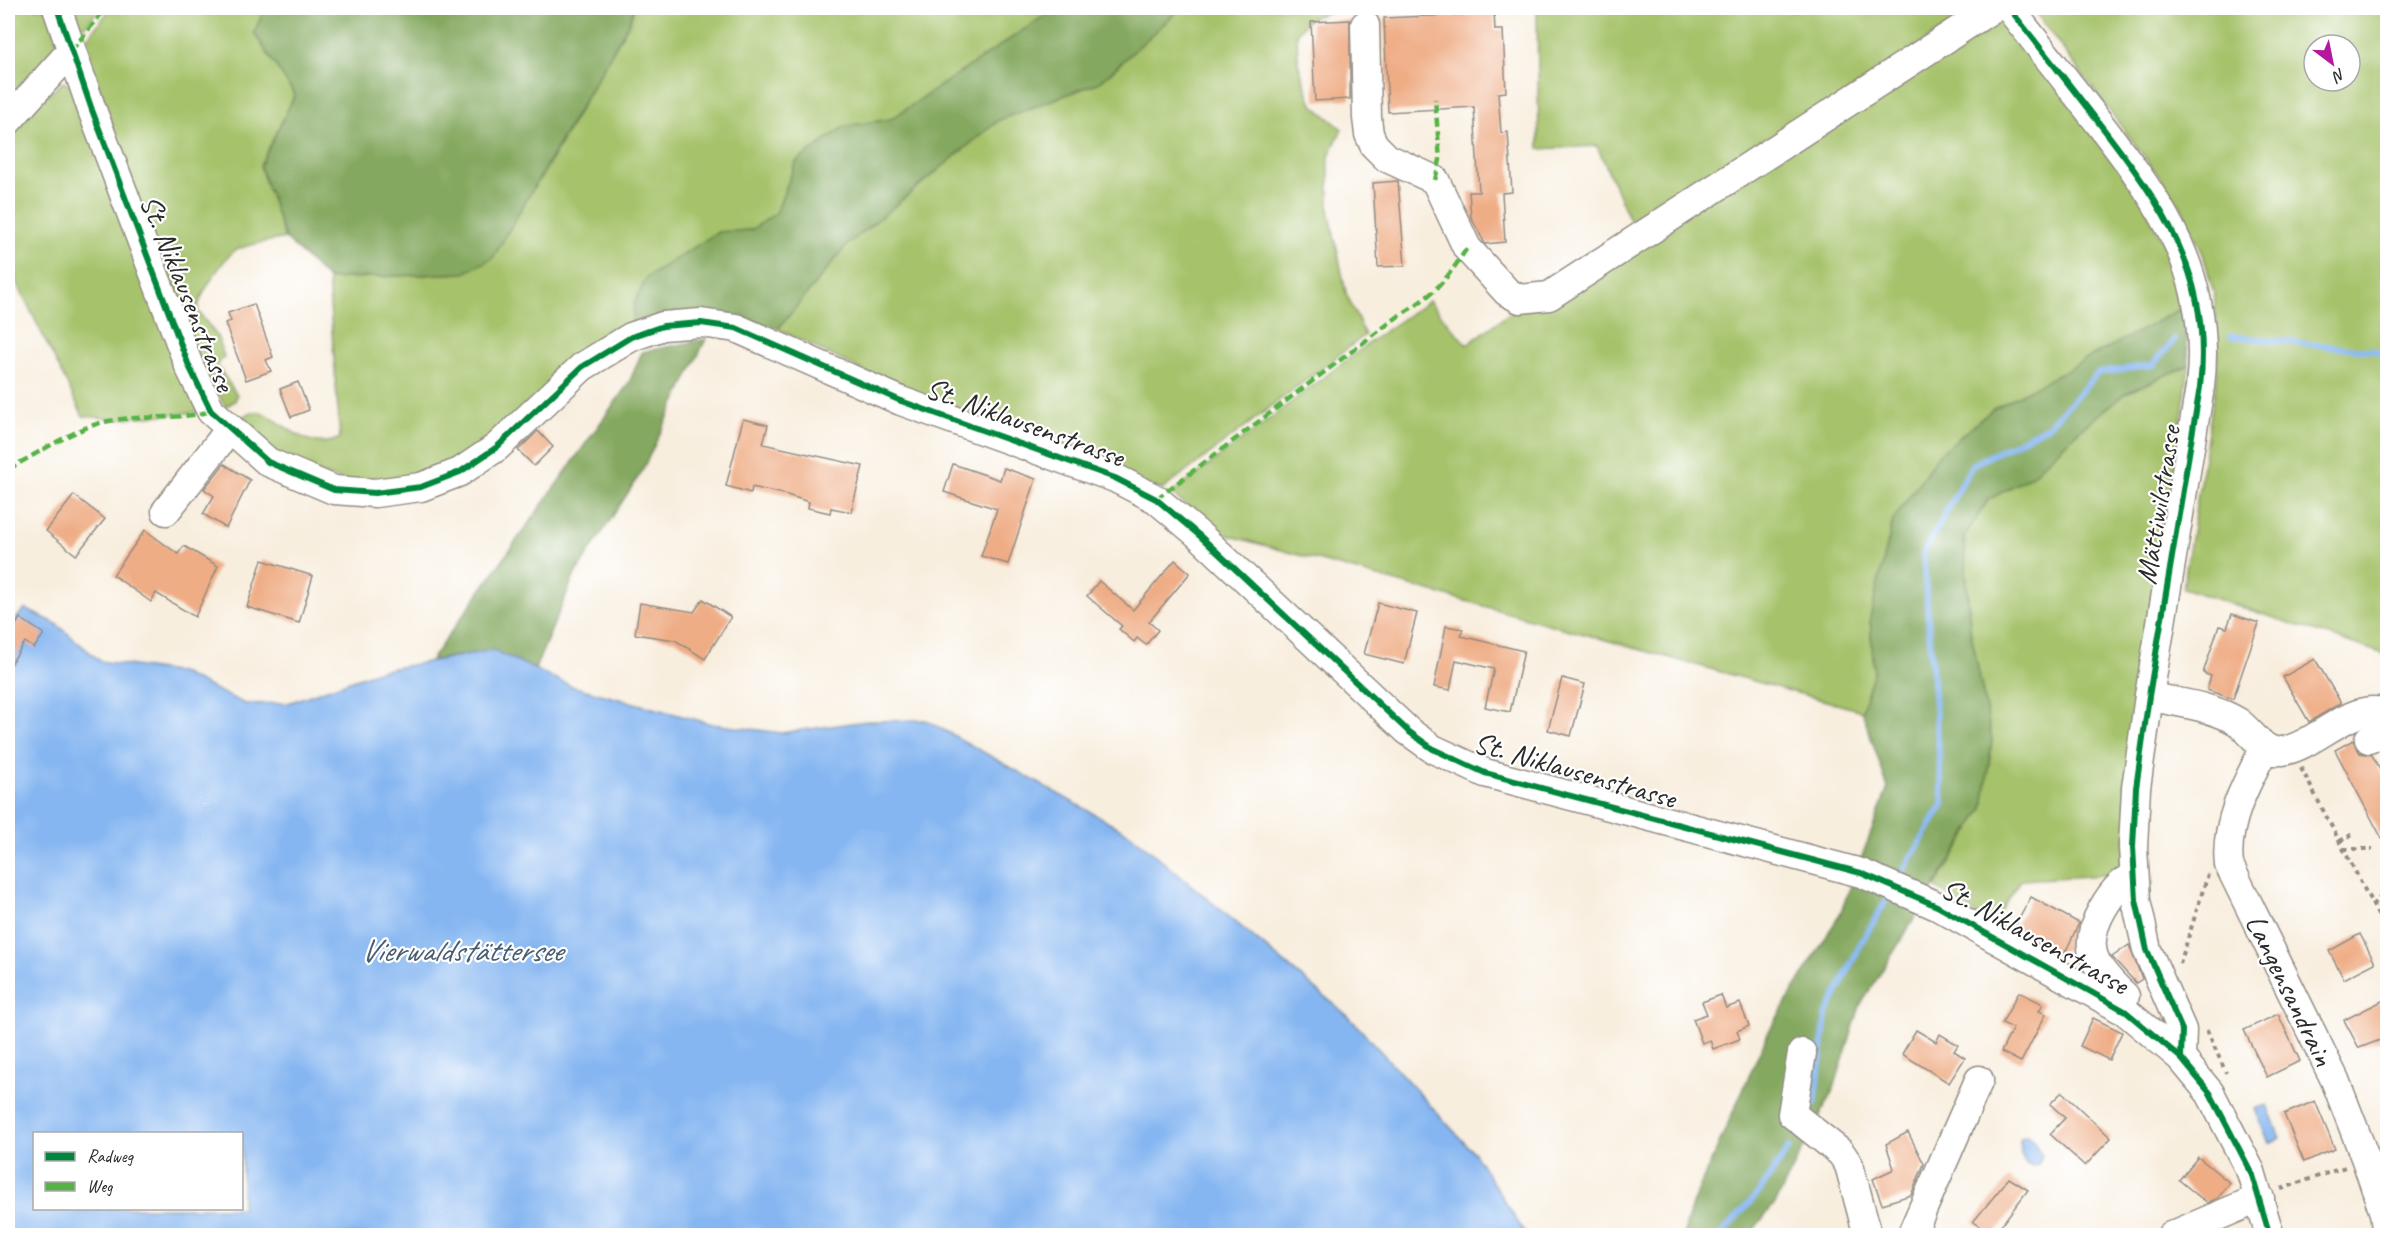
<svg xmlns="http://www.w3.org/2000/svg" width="2395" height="1243" font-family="Caveat,sans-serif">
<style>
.green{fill:#a6c26a;stroke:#68764a;stroke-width:1.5;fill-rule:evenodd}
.forest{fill:#84a85e;stroke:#586a44;stroke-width:1.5}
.water{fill:#85b6f1;stroke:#58708e;stroke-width:1.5;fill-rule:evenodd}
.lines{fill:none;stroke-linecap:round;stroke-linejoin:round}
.stream{stroke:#85b6f1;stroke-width:6}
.building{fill:#efad86}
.minor-casing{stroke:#928c84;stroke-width:31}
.path{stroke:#928c84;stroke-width:4;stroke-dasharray:4.5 4.5;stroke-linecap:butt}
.minor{stroke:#fff;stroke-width:28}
.quiet{stroke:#56b246;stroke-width:4.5;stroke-dasharray:9 4.5;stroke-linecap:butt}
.cycleway-casing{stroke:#fff;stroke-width:10}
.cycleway{stroke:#00873e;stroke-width:6}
.labels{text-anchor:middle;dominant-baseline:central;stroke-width:4.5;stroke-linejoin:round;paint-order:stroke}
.street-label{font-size:30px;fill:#2b2b2b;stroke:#fff}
.water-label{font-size:32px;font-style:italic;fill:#4a5c70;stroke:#fff}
</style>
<rect width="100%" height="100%" fill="#fff"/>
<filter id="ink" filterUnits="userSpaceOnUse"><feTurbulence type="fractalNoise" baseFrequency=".0167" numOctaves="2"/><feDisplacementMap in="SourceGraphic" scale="12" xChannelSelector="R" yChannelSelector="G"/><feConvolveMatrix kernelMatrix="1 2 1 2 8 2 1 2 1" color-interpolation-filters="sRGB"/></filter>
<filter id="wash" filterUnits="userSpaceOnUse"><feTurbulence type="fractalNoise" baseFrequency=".008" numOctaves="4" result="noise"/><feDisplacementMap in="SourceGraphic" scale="24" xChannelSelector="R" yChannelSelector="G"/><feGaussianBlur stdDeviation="1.35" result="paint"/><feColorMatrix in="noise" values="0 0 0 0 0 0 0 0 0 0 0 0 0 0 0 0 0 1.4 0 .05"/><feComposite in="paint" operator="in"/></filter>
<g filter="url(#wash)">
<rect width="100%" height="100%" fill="#f8eede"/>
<!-- green -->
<g class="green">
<path d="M 8,8 L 49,8 L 57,42 L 52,57 L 8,112 Z"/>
<path d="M 65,8 L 100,8 L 86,25 L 76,29 Z"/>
<path d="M 111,8 L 265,8 L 254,33 L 295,94 L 260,166 L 285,238 C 273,241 242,245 234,251 C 223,260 197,297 198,311 L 217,336 L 224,357 L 218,362 L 218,367 L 237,395 L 235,401 L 225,407 L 176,317 L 84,42 Z"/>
<path d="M 634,8 L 1056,8 L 891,119 L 845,127 L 796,162 L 777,213 L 751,230 L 718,232 L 632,325 L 515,420 L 437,473 L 348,482 L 282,461 L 238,422 C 241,420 245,414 249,413 C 273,403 300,458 340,438 L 328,279 L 464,273 L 541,178 L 629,23 Z"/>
<path d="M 1181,8 L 1341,8 L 1310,18 L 1297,33 L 1298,64 L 1312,104 L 1342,129 L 1329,156 L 1329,210 L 1346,293 L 1365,335 L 1162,490 L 941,409 L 778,329 L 847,245 L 999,120 L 1100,82 Z"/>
<path d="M 1537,8 L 1976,8 L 1635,232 L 1597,146 L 1539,149 Z"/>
<path d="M 2032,8 L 2387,8 L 2387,655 L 2183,588 L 2217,376 L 2218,339 L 2214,293 L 2203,254 L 2179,203 ZM 2314,45 L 2350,45 L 2350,81 L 2314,81 Z"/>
<path d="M 2004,18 L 2139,194 L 2177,270 L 2184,307 L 2105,351 L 1870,618 L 1874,671 L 1862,711 L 1209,530 L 1189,507 L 1171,494 L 1378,336 L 1429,301 L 1467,345 L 1520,305 Z"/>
<path d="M 63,82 L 71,86 L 199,412 L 118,419 L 83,416 L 8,265 L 8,201 L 12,195 L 8,189 L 8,130 Z"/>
<path d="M 2189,365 L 2121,874 L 2021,880 L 1992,925 L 1935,887 L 1983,808 L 1992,740 L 1970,628 L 1964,537 L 1988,500 L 2031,476 L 2079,431 L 2126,393 Z"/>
</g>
<!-- forest -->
<g class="forest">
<path d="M 265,8 L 634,8 L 629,23 L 493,258 L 464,273 L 328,279 L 285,238 L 260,166 L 295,95 L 254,33 Z"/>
<path d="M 1056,8 L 1181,8 L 1100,82 L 999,120 L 847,245 L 778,329 L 722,312 L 632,325 L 634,303 L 647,277 L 718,232 L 751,230 L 776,213 L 796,162 L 845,126 L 891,119 Z"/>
<path d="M 2184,307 L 2189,365 L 2126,393 L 2078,431 L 2031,476 L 1988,500 L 1964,537 L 1970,628 L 1992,740 L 1983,808 L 1860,1006 L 1834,1088 L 1776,1202 L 1749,1235 L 1683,1236 L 1693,1202 L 1769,1031 L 1840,914 L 1888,788 L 1862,711 L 1874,671 L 1870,618 L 1893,520 L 1938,455 L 1993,409 Z"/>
<path d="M 706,339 L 641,473 L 575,574 L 535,669 L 493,650 L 431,660 L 629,383 L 642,352 Z"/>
</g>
<!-- water -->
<g class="water">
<path d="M 25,609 L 55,623 L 100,661 L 181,673 L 245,704 L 288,703 L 378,671 L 493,650 L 571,686 L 712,724 L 781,733 L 867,721 L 926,720 L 1130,834 L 1348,1016 L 1474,1153 L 1526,1235 L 8,1235 L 8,627 ZM 34,1134 L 242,1134 L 242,1208 L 34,1208 Z"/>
<path d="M 2267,1105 L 2280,1138 L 2269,1143 L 2255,1109 Z"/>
<path d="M 2025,1136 L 2032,1138 L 2042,1156 L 2038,1165 L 2033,1167 L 2026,1164 L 2021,1154 L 2020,1139 Z"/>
</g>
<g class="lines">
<!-- stream -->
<g class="stream">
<path d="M 2231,336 L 2376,351 L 2388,358"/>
<path d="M 1898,880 L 1943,804 L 1923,554 L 1972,465 L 2048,426 L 2098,373 L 2153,365 L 2174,340"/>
<path d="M 1815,1103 L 1826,1016 L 1861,943 L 1890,894"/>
<path d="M 1720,1236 L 1760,1191 L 1789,1147"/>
</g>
</g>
<g id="blocks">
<!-- building -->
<g class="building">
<path d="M 1494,13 L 1495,30 L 1503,30 L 1506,92 L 1498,93 L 1501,133 L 1508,132 L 1512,192 L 1502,193 L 1505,242 L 1485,244 L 1471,217 L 1469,192 L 1479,192 L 1474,107 L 1388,112 L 1384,18 Z"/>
<path d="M 1350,20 L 1350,99 L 1315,101 L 1311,22 Z"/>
<path d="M 1398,181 L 1405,266 L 1378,267 L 1373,183 Z"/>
<path d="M 254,304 L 273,357 L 266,360 L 271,371 L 246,380 L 225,323 L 231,321 L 228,313 Z"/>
<path d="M 298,382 L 309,410 L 291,417 L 280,389 Z"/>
<path d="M 743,419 L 768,425 L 763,444 L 863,466 L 851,512 L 831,508 L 830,513 L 808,508 L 809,502 L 784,494 L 752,487 L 751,493 L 726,486 Z"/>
<path d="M 538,431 L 553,447 L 534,466 L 518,450 Z"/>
<path d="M 224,464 L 250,480 L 226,528 L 203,514 L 214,496 L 204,489 Z"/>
<path d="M 953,464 L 1000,480 L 1004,468 L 1036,479 L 1008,564 L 981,556 L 997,509 L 944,492 Z"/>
<path d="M 74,495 L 105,519 L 76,555 L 46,531 Z"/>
<path d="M 145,530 L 178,554 L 184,546 L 218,566 L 195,617 L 156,593 L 151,602 L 113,575 Z"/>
<path d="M 262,560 L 313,576 L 299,623 L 247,607 Z"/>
<path d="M 1175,560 L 1190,573 L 1149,622 L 1158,630 L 1146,645 L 1137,638 L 1134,642 L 1119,629 L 1122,626 L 1087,596 L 1099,581 L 1133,610 Z"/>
<path d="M 703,599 L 731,617 L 705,659 L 675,640 L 635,634 L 640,603 L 694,612 Z"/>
<path d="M 1378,603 L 1417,613 L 1404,664 L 1364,654 Z"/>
<path d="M 2232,614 L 2259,623 L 2233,699 L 2207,690 L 2211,676 L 2203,673 L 2219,626 L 2227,628 Z"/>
<path d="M 20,618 L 44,634 L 34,648 L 25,642 L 8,668 L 8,637 Z"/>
<path d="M 1446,626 L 1463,629 L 1461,636 L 1524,651 L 1510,712 L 1485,707 L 1494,669 L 1456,660 L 1450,690 L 1434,687 Z"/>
<path d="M 2315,659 L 2341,703 L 2309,722 L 2283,677 Z"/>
<path d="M 1562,678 L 1585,684 L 1571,736 L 1548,730 Z"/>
<path d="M 2353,740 L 2360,753 L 2372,755 L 2388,785 L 2388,850 L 2335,750 Z"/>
<path d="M 2031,897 L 2079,923 L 2063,957 L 2013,930 Z"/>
<path d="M 2360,934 L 2375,963 L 2344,979 L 2329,951 Z"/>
<path d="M 2129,945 L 2142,979 L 2136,983 L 2112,957 Z"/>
<path d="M 2019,992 L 2043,1004 L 2039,1011 L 2046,1014 L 2021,1062 L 2001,1052 L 2013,1028 L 2002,1023 Z"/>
<path d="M 1721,995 L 1726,1008 L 1740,1003 L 1749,1026 L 1737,1031 L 1740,1039 L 1713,1049 L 1710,1040 L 1702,1043 L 1693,1019 L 1707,1014 L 1702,1002 Z"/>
<path d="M 2388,998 L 2388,1037 L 2359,1048 L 2344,1020 Z"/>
<path d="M 2278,1014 L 2300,1061 L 2267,1077 L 2244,1030 Z"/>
<path d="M 2093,1018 L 2122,1032 L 2109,1060 L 2080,1046 Z"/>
<path d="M 1916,1030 L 1936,1042 L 1940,1034 L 1958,1045 L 1954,1051 L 1965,1058 L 1949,1083 L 1902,1054 Z"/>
<path d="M 2062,1092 L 2111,1138 L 2085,1166 L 2050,1134 L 2065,1118 L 2050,1104 Z"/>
<path d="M 2315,1101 L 2335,1149 L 2304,1162 L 2284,1114 Z"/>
<path d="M 1908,1132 L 1924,1164 L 1911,1195 L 1882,1204 L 1873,1179 L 1894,1169 L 1886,1144 Z"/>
<path d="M 2198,1157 L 2230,1183 L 2218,1198 L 2207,1203 L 2179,1180 Z"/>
<path d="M 2009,1178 L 2028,1190 L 1993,1236 L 1973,1222 Z"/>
</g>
</g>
</g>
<g filter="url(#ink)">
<use href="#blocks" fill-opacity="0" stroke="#928c84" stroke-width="1.5"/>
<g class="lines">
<!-- minor casing -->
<g class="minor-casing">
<g id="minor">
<path d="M 57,8 L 92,110 L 189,366 L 211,411 L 268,462 L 334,490 L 375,493 L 421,487 L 460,472 L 497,447 L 582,367 L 631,337 L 663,326 L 701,323 L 736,328 L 901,401 L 1115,478 L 1156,499 L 1200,536 L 1408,731 L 1433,749 L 1485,773 L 1861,873 L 1937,906 L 2125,1011 L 2181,1058 L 2210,1093 L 2251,1172 L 2270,1236"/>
<path d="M 2009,8 C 2039,46 2069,84 2099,123 C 2163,206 2213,276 2200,387 L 2149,696 L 2136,788 L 2133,847 L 2136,900 L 2147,950 L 2182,1030 L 2181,1058"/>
<path d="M 1365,25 L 1367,118 L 1369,134 L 1374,145 L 1387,158 L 1435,180 L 1467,248 L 1507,292 L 1520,299 L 1549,296 L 1993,8"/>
<path d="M 8,121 L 71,51"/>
<path d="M 166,511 L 230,429"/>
<path d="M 2149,696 C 2177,703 2213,706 2238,722 C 2252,732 2263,754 2282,751 C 2315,747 2356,697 2388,715"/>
<path d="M 2369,739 L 2388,728"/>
<path d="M 2265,748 C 2246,783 2224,824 2229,865 L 2335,1080 L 2366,1160 L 2384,1213 L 2387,1236"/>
<path d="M 2119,1008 L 2125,996 C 2094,967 2080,948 2103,908 C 2112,893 2119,884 2134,875"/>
<path d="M 1802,1053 L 1792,1114 L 1841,1153 L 1849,1165 L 1868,1236"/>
<path d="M 1911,1236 L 1979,1080"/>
<path d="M 2171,1236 L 2260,1198"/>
</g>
</g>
<!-- path -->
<g class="path">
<path d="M 2301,768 L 2388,934"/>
<path d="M 2340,841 L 2353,834"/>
<path d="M 2344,849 L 2373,849"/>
<path d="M 2372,905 L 2388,890"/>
<path d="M 2379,919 L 2388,914"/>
<path d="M 2180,964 L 2208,874"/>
<path d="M 2207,1030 L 2226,1073"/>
<path d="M 2281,1189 L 2345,1167"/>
</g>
<!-- minor -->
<use href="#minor" class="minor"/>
<!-- quiet -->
<g class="quiet">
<path d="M 71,51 L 106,8"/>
<path d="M 1435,180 L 1440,160 L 1435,99"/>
<path d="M 8,469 C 38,454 71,430 104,422 C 139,414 179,421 211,411"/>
<path d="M 1156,499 L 1400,315 C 1435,294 1445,282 1467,248"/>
</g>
<!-- cycleway casing -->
<g class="cycleway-casing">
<g id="cycleway">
<path d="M 57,8 L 92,110 L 189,366 L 211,411 L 268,462 L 334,490 L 375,493 L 421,487 L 460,472 L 497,447 L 582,367 L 631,337 L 663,326 L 701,323 L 736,328 L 901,401 L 1115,478 L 1156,499 L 1200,536 L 1408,731 L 1433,749 L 1485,773 L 1861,873 L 1937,906 L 2125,1011 L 2181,1058 L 2210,1093 L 2251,1172 L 2270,1236"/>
<path d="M 2009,8 C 2039,46 2069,84 2099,123 C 2163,206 2213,276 2200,387 L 2149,696 L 2136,788 L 2133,847 L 2136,900 L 2147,950 L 2182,1030 L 2181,1058"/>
</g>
</g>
<!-- cycleway -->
<use href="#cycleway" class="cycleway"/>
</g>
</g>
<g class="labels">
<!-- street labels -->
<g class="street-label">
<text transform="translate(188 293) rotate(68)">St. Niklausenstrasse</text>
<text transform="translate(1025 422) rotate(20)">St. Niklausenstrasse</text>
<text transform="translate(2158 505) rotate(-81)">Mättiwilstrasse</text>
<text transform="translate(1575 770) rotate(16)">St. Niklausenstrasse</text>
<text transform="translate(2035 936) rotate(29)">St. Niklausenstrasse</text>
<text transform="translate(2290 990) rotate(64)">Langensandrain</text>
</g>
<!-- water labels -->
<g class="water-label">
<text x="461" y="950">Vierwaldstättersee</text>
</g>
</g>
<!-- margin -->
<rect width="2395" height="1243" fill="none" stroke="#fff" stroke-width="30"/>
<!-- legend -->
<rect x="33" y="1132" width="210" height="78" fill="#ffffff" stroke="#aaaaaa" stroke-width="1.5"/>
<rect x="45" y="1152" width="30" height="9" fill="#00873e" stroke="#aaaaaa" stroke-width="1.5"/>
<text x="87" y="1162" font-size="18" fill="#2b2b2b">Radweg</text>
<rect x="45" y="1182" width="30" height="9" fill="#56b246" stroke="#aaaaaa" stroke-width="1.5"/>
<text x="87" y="1192" font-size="18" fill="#2b2b2b">Weg</text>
<!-- north arrow -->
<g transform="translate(2332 63) rotate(148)"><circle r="28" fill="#ffffff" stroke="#aaaaaa" stroke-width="1.5"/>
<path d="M0-4.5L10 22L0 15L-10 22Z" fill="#b5179e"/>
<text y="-9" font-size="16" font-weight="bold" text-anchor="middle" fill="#2b2b2b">N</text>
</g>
</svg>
